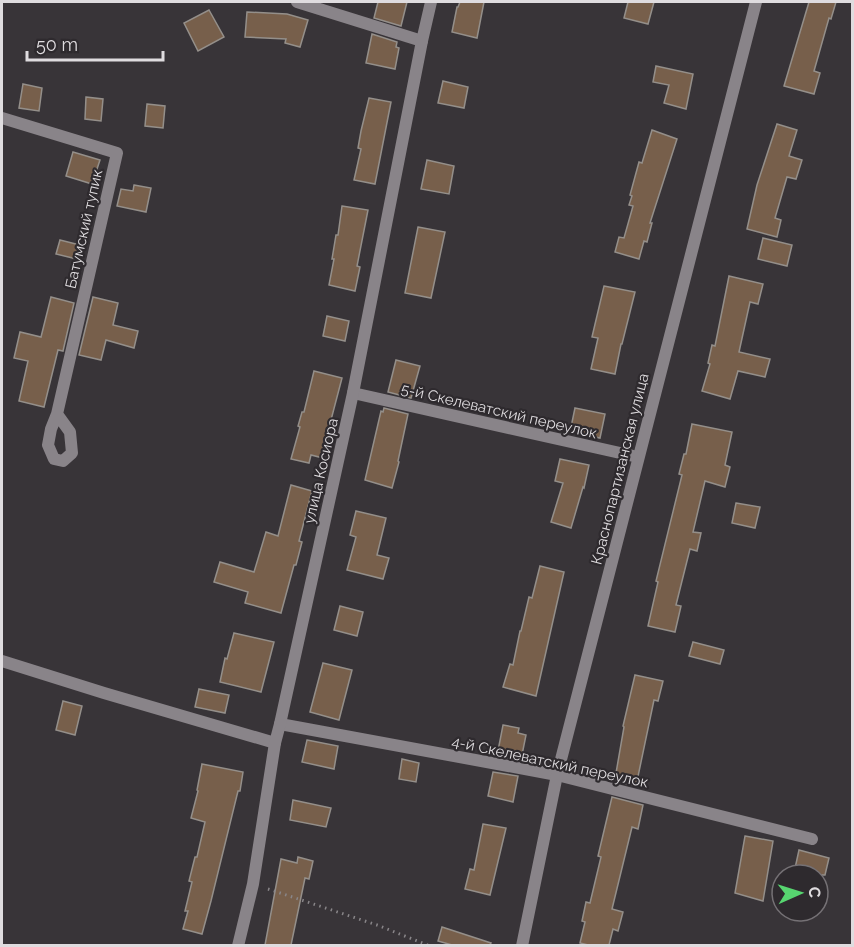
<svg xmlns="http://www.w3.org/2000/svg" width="854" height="947" font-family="Raleway,sans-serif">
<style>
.building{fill:#775f4b;stroke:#948f8a;stroke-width:1.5}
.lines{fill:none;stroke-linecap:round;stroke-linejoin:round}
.path{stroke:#898689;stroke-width:3;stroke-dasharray:1.5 4.5;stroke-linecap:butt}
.street{stroke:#898489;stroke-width:12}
.labels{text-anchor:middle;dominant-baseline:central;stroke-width:4.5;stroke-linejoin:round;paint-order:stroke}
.street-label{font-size:15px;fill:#dfdcdf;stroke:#2e2a2e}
</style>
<rect width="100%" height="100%" fill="#383438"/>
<!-- building -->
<g class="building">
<path d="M 378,2 L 407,2 L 401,26 L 374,18 Z"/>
<path d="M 460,2 L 484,2 L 477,38 L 452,32 L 457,7 L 458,7 Z"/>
<path d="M 628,2 L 654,2 L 648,24 L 624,18 Z"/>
<path d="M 809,2 L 836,2 L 831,19 L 829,18 L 814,71 L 820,73 L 814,94 L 784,86 Z"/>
<path d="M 209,10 L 224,37 L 198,51 L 184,23 Z"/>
<path d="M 247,12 L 287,14 L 308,20 L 300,47 L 285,43 L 286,39 L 245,37 Z"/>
<path d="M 372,34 L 397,42 L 396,47 L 399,48 L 395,69 L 366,63 Z"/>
<path d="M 656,66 L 693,74 L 686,109 L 664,103 L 669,85 L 653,82 Z"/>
<path d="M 443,81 L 468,87 L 464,108 L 438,103 Z"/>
<path d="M 23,84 L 42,88 L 39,111 L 19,108 Z"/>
<path d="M 86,97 L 103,99 L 101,121 L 85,119 Z"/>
<path d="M 369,98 L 391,102 L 375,184 L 354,180 L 361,149 L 358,148 L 361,131 Z"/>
<path d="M 147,104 L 165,106 L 163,128 L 145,126 Z"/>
<path d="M 777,124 L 797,130 L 789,156 L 802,160 L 796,179 L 787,177 L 775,218 L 781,220 L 777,237 L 747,229 L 757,185 Z"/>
<path d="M 652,130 L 677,139 L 650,223 L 652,223 L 647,242 L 644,241 L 639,259 L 615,252 L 619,237 L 624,238 L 633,206 L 629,205 L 632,196 L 630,195 L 639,162 L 642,163 Z"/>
<path d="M 73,152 L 100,160 L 92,184 L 66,176 Z"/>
<path d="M 427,160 L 454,166 L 449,194 L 421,189 Z"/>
<path d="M 134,185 L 151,188 L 146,212 L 117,206 L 121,189 L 133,191 Z"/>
<path d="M 342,206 L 368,210 L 357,266 L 360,267 L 355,291 L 329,285 L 334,259 L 332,259 L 336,235 L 338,235 Z"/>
<path d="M 418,227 L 445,232 L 431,298 L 405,293 Z"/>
<path d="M 763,238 L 792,245 L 787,266 L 758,259 Z"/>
<path d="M 60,240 L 84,246 L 81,260 L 56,254 Z"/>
<path d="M 729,276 L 763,284 L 758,304 L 750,302 L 739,352 L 770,359 L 765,377 L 738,371 L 730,399 L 702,391 L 710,364 L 708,363 L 712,345 L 715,346 Z"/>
<path d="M 604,286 L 635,292 L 622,344 L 621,344 L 615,374 L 591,369 L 598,338 L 592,337 Z"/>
<path d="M 51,297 L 74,303 L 63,351 L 58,350 L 44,407 L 19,401 L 28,361 L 14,358 L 20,332 L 41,337 Z"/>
<path d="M 93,297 L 118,303 L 113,325 L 138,331 L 134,348 L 106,340 L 101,360 L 79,355 Z"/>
<path d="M 327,316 L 349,321 L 345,341 L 323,336 Z"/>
<path d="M 396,360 L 420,366 L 411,398 L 388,392 Z"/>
<path d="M 314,371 L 342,378 L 326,439 L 328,439 L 323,458 L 311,455 L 309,463 L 291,459 L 300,427 L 298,426 L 302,412 L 304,412 Z"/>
<path d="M 384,408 L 408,414 L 398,461 L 399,462 L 392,488 L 365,480 L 381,411 L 383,412 Z"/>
<path d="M 575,408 L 605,414 L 600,438 L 570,432 Z"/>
<path d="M 692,424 L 732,432 L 725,465 L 730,467 L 725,487 L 705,481 L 693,532 L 701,533 L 697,551 L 690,549 L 676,605 L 681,606 L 675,632 L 648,626 L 658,582 L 656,581 L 682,475 L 679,474 L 684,454 L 686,454 Z"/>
<path d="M 560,459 L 589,465 L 584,488 L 583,487 L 571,528 L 551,522 L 563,483 L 555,481 Z"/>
<path d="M 291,485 L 312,491 L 299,541 L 302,542 L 296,565 L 294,565 L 281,613 L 245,603 L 248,592 L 214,582 L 220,562 L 254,572 L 266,532 L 278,536 Z"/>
<path d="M 736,503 L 760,507 L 755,528 L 732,523 Z"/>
<path d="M 356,511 L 386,518 L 377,555 L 389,558 L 383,579 L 347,570 L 356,537 L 350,535 Z"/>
<path d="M 540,566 L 564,572 L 536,696 L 503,687 L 510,664 L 513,665 L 520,631 L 521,631 L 529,597 L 532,598 Z"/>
<path d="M 340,606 L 363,612 L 357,636 L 334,630 Z"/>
<path d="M 234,633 L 274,642 L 261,692 L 220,682 L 225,658 L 227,659 Z"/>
<path d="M 693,642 L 724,650 L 720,664 L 689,656 Z"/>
<path d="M 323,663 L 352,670 L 339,720 L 310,712 Z"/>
<path d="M 635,675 L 663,681 L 658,701 L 654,700 L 636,786 L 616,781 L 618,774 L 616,773 L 624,727 L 623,726 Z"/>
<path d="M 199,689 L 229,695 L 225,713 L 195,707 Z"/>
<path d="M 63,701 L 82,706 L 75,735 L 56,730 Z"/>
<path d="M 503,725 L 519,728 L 518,733 L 526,735 L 521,760 L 497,756 Z"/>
<path d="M 307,740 L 338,746 L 334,769 L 302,762 Z"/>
<path d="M 402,759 L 419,763 L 416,782 L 399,779 Z"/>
<path d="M 202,764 L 243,772 L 240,791 L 238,791 L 211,901 L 202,934 L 183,929 L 188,911 L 185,911 L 192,882 L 189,881 L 195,857 L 197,857 L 205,822 L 191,818 L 198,791 L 197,790 Z"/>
<path d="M 493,772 L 518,776 L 513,802 L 488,796 Z"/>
<path d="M 612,797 L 643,805 L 638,829 L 632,827 L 612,909 L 623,912 L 618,931 L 613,929 L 609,945 L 588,945 L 580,943 L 585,922 L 582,921 L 586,902 L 590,903 L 601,857 L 598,856 Z"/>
<path d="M 293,800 L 331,808 L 326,827 L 290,820 Z"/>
<path d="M 483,824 L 506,828 L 490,895 L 465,889 L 470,869 L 474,870 Z"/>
<path d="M 745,836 L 773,841 L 763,901 L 735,893 Z"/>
<path d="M 799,850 L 829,858 L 825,875 L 804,875 L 794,873 Z"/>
<path d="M 298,857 L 313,861 L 309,879 L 305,878 L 291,945 L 265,945 L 281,859 L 297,863 Z"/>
<path d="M 442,927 L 491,943 L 490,945 L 452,945 L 438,941 Z"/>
</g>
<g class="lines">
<!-- path -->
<path class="path" d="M 268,889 L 377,925 L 430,946"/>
<!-- street -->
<g class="street">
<path d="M 297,2 L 422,41"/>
<path d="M 2,118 L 117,153 L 57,414 L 51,429 L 48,445 L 54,459 L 63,461 L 72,453 L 70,432 L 57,414"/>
<path d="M 353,393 L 638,457"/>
<path d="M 2,661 L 104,693 L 275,743"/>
<path d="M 280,724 L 557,775 L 812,839"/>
<path d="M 238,946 L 253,884 L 275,743 L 280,724 L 353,393 L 422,41 L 431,2"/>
<path d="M 522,946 L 557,775 L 756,2"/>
</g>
</g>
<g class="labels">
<!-- street labels -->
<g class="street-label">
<text transform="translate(84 229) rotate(-77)">Батумский тупик</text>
<text transform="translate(499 411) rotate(13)">5-й Скелеватский переулок</text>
<text transform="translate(620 469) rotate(-76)">Краснопартизанская улица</text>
<text transform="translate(321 471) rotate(-77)">улица Косиора</text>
<text transform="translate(550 762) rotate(12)">4-й Скелеватский переулок</text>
</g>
</g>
<!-- border -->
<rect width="854" height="947" fill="none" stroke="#dfdcdf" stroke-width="6"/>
<!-- north arrow -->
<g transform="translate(800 893) rotate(87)"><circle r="28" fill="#2e2a2e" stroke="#757175" stroke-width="1.5"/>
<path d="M0-4.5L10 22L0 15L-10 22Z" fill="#57d570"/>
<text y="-9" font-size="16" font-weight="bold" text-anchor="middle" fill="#dfdcdf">С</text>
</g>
<!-- scale -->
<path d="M27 51v9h136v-9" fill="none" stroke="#dfdcdf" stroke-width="3"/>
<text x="36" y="51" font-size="18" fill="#dfdcdf" stroke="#2e2a2e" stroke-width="4.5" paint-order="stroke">50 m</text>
</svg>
